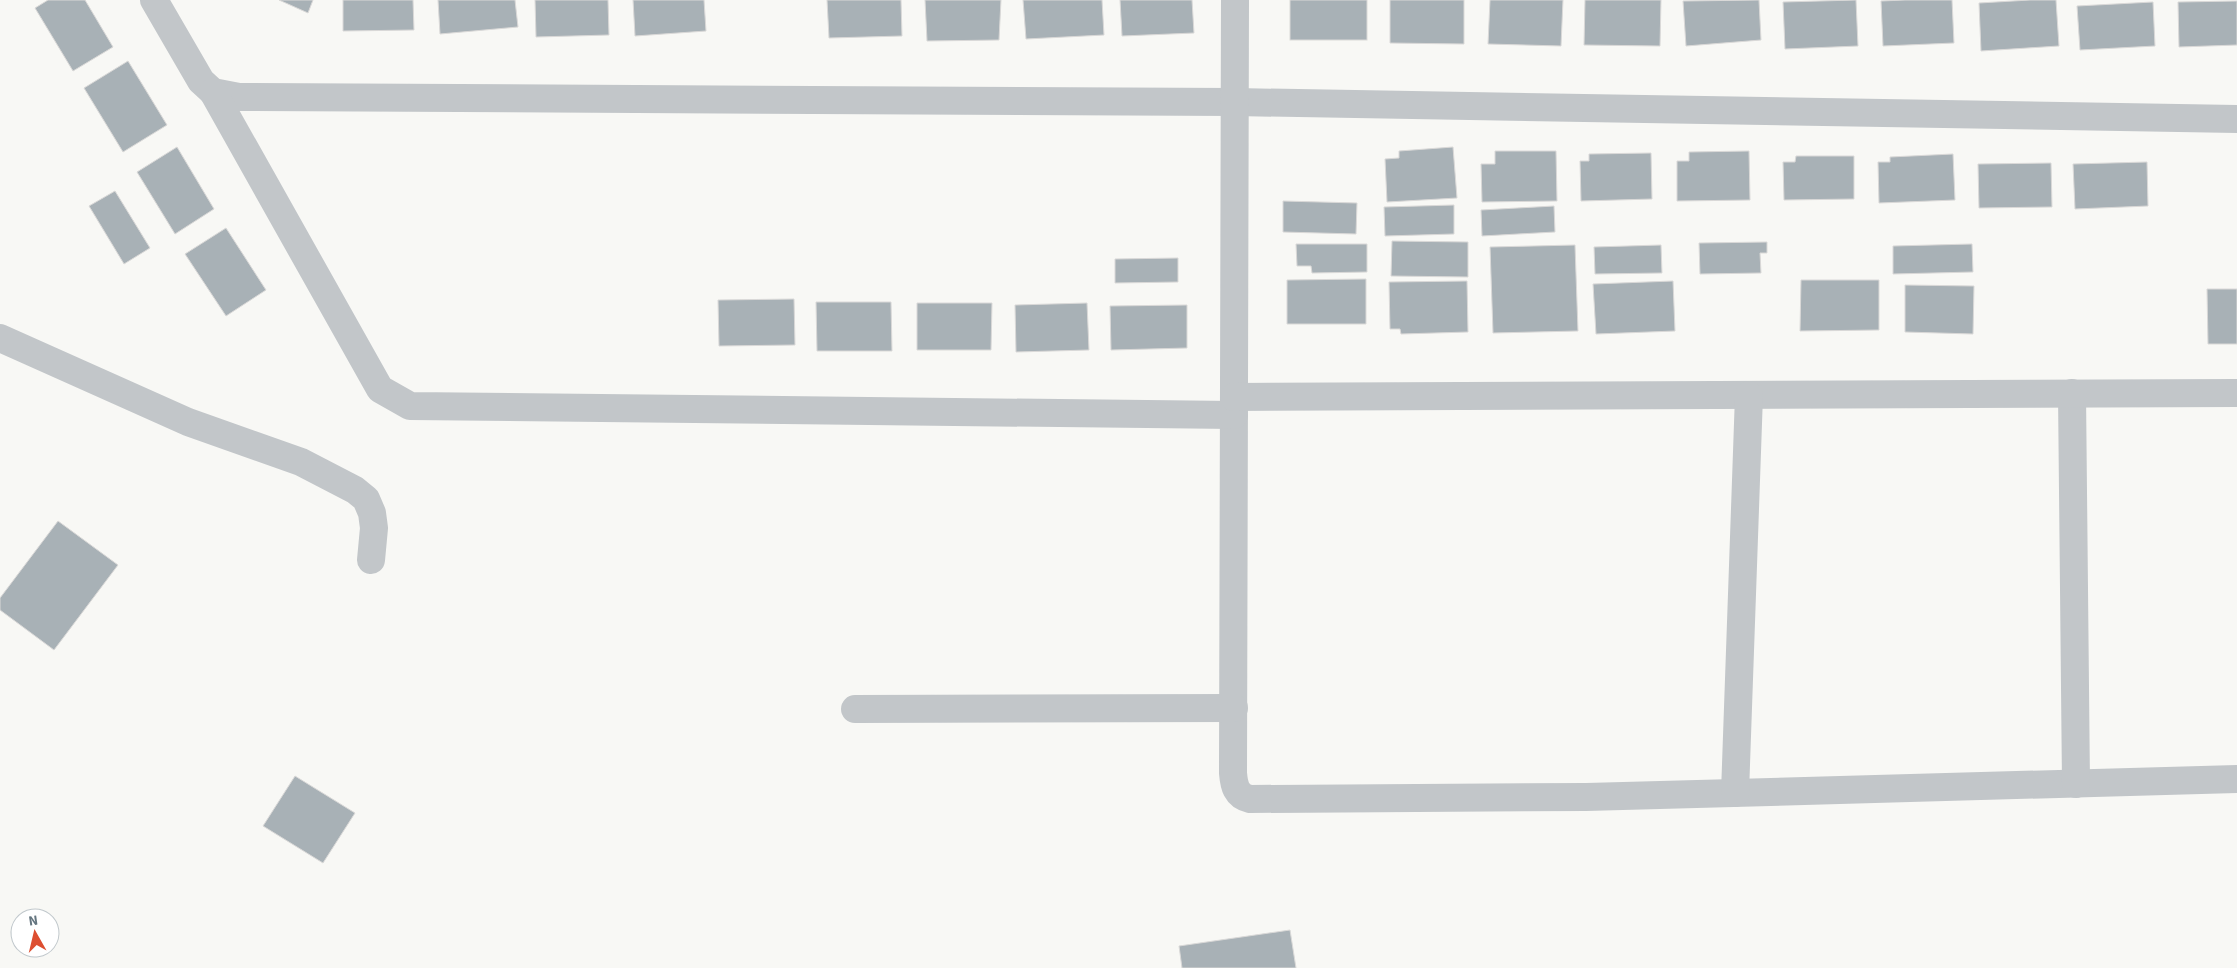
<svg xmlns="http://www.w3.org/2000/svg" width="2237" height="968" font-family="'Source Sans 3',sans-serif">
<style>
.building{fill:#a8b1b6;stroke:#dad9d8}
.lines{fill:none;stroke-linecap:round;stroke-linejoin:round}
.minor{stroke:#c2c6c9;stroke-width:28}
</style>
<rect width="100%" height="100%" fill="#f8f8f5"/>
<!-- building -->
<g class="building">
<path d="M 48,0 L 85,0 L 113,47 L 73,71 L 35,8 Z"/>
<path d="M 279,0 L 313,0 L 308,13 Z"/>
<path d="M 343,0 L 413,0 L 414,30 L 343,31 Z"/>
<path d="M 438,0 L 515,0 L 518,27 L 440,34 Z"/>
<path d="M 535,0 L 608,0 L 609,35 L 536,37 Z"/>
<path d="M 633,0 L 704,0 L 706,31 L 635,36 Z"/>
<path d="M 827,0 L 901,0 L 902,36 L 829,38 Z"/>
<path d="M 925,0 L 1001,0 L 999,40 L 927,41 Z"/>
<path d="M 1023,0 L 1102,0 L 1104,35 L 1026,39 Z"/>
<path d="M 1120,0 L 1192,0 L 1194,33 L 1122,36 Z"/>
<rect x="1290" y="0" width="77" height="40"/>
<path d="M 1390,0 L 1464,0 L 1464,44 L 1390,43 Z"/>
<path d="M 1490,0 L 1563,0 L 1561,46 L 1488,44 Z"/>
<path d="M 1585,0 L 1661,0 L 1660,46 L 1584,45 Z"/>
<path d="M 1759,0 L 1761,40 L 1686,46 L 1683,1 Z"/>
<path d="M 1856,0 L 1858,46 L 1785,49 L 1783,2 Z"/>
<path d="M 1905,0 L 1952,0 L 1954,43 L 1883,46 L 1881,1 Z"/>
<path d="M 2030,0 L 2056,0 L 2059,46 L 1981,51 L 1979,3 Z"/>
<path d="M 2237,1 L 2237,45 L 2179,47 L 2178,2 Z"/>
<path d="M 2153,2 L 2155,46 L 2080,50 L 2077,6 Z"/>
<path d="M 128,61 L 167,125 L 123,152 L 84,88 Z"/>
<path d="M 177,147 L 214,209 L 175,234 L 137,172 Z"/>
<path d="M 1453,147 L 1457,198 L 1387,202 L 1385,159 L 1399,158 L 1399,151 Z"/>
<path d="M 1495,151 L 1556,151 L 1557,201 L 1482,202 L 1481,164 L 1495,164 Z"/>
<path d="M 1749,151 L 1750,200 L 1677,201 L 1677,161 L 1689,161 L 1689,152 Z"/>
<path d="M 1651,153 L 1652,199 L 1581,201 L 1580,161 L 1589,161 L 1589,154 Z"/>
<path d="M 1953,154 L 1955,200 L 1879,203 L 1878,162 L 1890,162 L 1890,157 Z"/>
<path d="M 1796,156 L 1854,156 L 1854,199 L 1784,200 L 1783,162 L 1795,162 Z"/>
<path d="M 2147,162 L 2148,206 L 2075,209 L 2073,164 Z"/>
<path d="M 2051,163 L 2052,207 L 1979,208 L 1978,164 Z"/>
<path d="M 115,191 L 150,248 L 124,264 L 89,206 Z"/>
<path d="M 1283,201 L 1357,203 L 1356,234 L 1283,232 Z"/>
<path d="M 1454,205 L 1454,234 L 1385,236 L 1384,207 Z"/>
<path d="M 1554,206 L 1555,232 L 1482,236 L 1481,210 Z"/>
<path d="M 226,228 L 266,290 L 226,316 L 185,254 Z"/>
<path d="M 1392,241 L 1468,242 L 1468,277 L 1391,276 Z"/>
<path d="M 1767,242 L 1767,253 L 1760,253 L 1761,273 L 1700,274 L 1699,243 Z"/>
<path d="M 1296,244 L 1367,244 L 1367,272 L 1312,273 L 1311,266 L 1297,266 Z"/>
<path d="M 1972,244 L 1973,272 L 1893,274 L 1893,246 Z"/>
<path d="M 1575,245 L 1578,331 L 1493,333 L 1490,247 Z"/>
<path d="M 1661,245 L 1662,273 L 1595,274 L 1594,247 Z"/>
<path d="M 1178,258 L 1178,282 L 1115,283 L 1115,259 Z"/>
<path d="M 1366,279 L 1366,324 L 1287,324 L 1287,280 Z"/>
<path d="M 1801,280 L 1879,280 L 1879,330 L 1800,331 Z"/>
<path d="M 1467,281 L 1468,332 L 1401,334 L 1400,329 L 1390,329 L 1389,282 Z"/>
<path d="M 1673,281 L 1675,331 L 1596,334 L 1593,284 Z"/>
<path d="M 1905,285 L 1974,286 L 1973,334 L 1905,332 Z"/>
<path d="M 2207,289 L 2237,289 L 2237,344 L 2208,344 Z"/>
<path d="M 794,299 L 795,345 L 719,346 L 718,300 Z"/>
<path d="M 816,302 L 891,302 L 892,351 L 817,351 Z"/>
<path d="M 917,303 L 992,303 L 991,350 L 917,350 Z"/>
<path d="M 1087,303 L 1089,350 L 1016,352 L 1015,305 Z"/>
<path d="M 1187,305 L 1187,348 L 1111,350 L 1110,306 Z"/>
<path d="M 58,521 L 118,565 L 54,650 L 0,610 L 0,598 Z"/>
<path d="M 295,776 L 355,813 L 323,863 L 263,826 Z"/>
<path d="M 1290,930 L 1296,968 L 1182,968 L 1179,946 Z"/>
</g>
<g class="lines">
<!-- minor -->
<g class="minor">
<path d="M 154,0 L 201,81 L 213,92 L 239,97 L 1235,102 L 2237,119"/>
<path d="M 1235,0 L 1233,773 C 1234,785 1236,796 1250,799 L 1586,797 L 2237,779"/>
<path d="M 213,92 L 380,389 L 410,406 L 1234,415"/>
<path d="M 0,338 L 188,422 L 301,462 L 355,490 L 366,499 L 372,513 L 374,528 L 371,560"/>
<path d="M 2072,393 L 2076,784"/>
<path d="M 1234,397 L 2237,393"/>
<path d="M 855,709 L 1234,708"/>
<path d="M 1735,793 L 1749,395"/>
</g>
</g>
<!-- north arrow -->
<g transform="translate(35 933) rotate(352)"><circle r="24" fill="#ffffff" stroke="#c1c8cc"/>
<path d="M0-4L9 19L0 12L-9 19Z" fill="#dd4e30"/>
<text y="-8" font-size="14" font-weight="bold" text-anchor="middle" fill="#64757f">N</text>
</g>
</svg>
